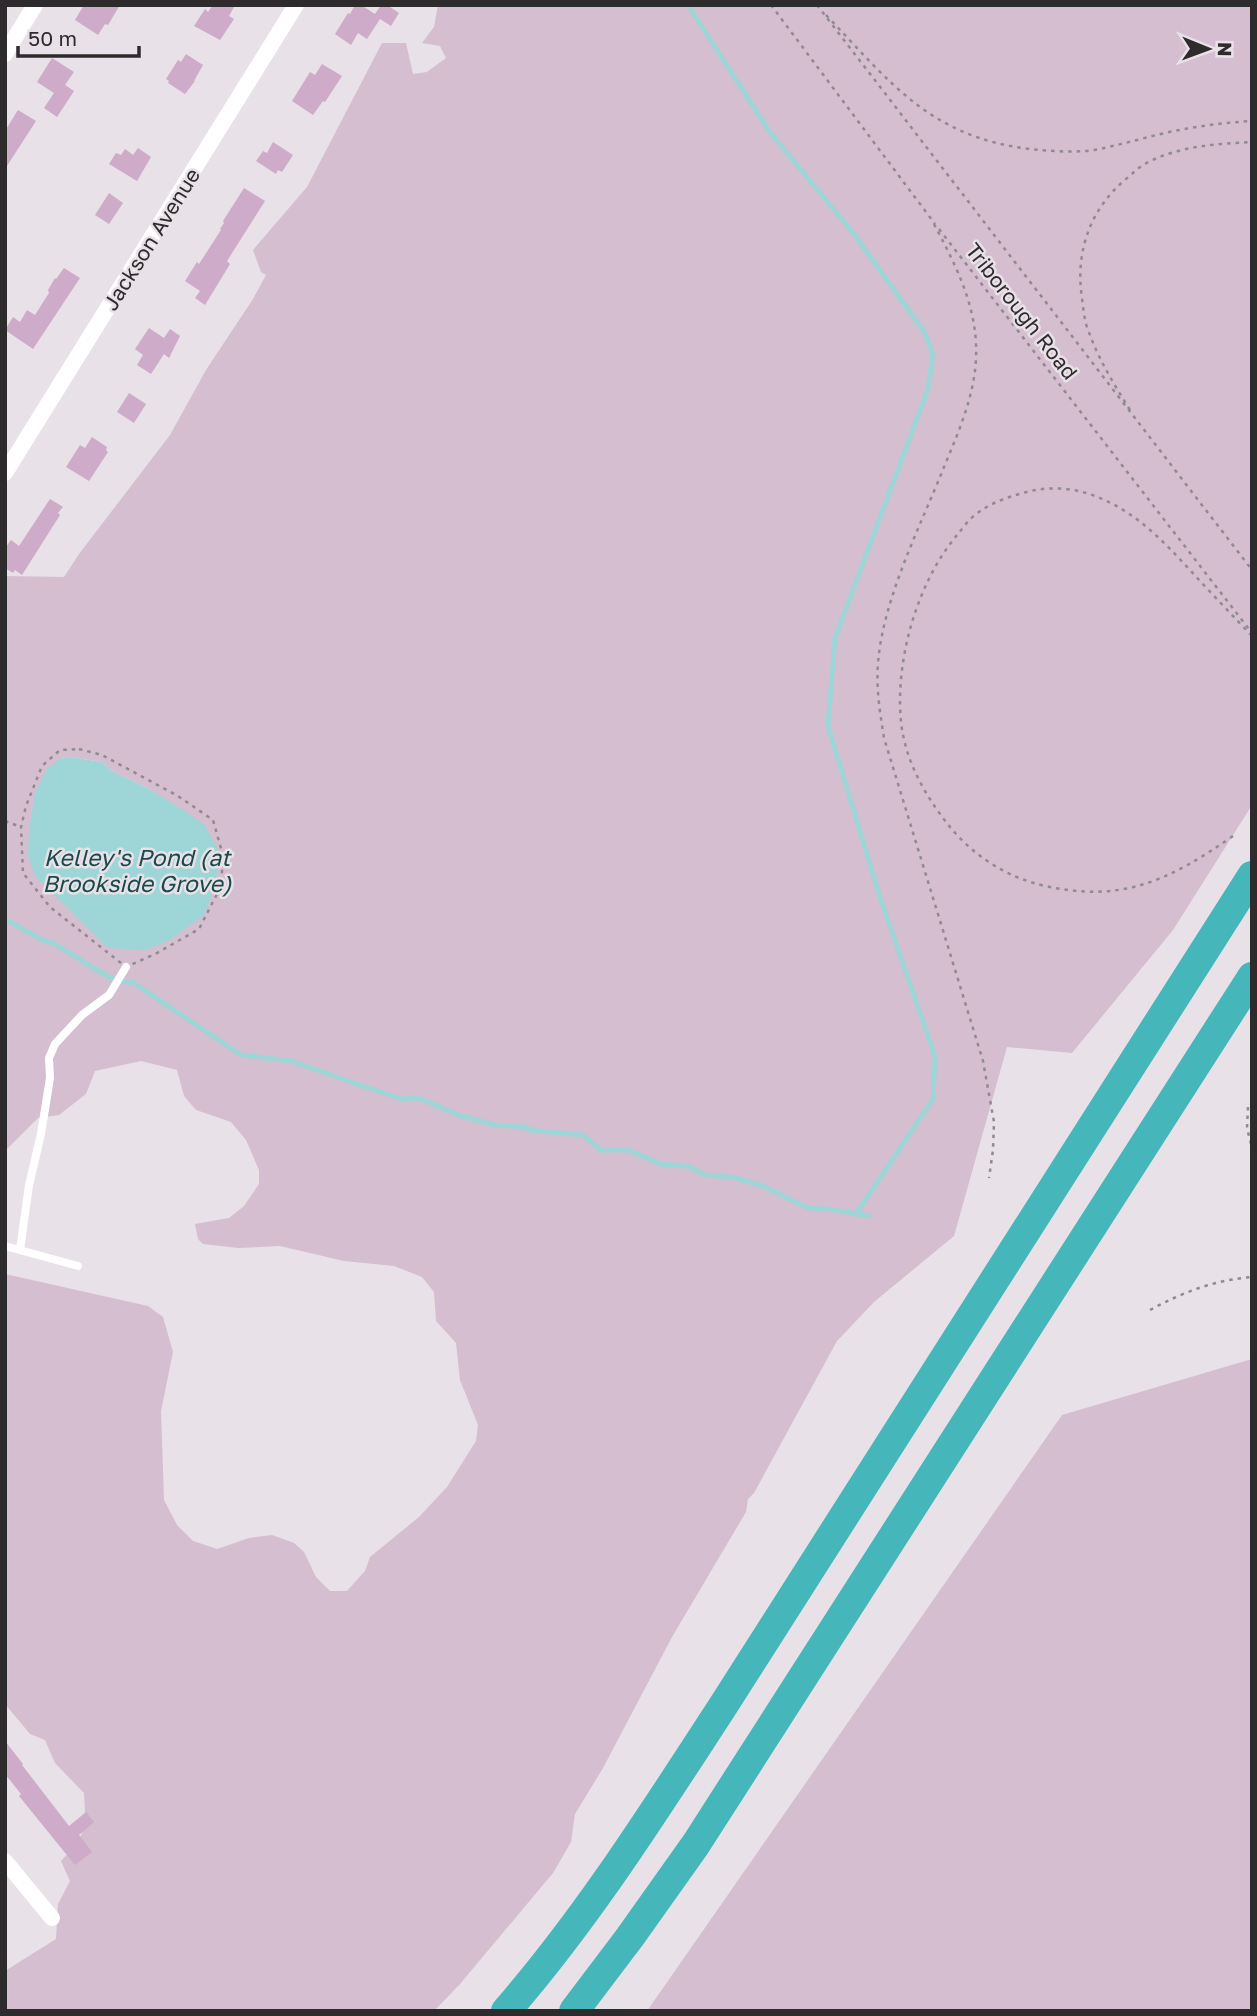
<svg xmlns="http://www.w3.org/2000/svg" width="1257" height="2016" font-family="'Golos Text',sans-serif">
<style>
.green{fill:#d4bed0;fill-rule:evenodd}
.water{fill:#9ed5d7}
.lines{fill:none;stroke-linecap:round;stroke-linejoin:round}
.stream{stroke:#9ed5d7;stroke-width:5}
.building{fill:#ceabc9}
.path{stroke:#908b8f;stroke-width:2.5;stroke-dasharray:3.5 5;stroke-linecap:butt}
.service{stroke:#fff;stroke-width:8}
.minor{stroke:#fff;stroke-width:16}
.motorway{stroke:#45b7bb;stroke-width:30}
.labels{text-anchor:middle;dominant-baseline:central;stroke-width:5;stroke-linejoin:round;paint-order:stroke}
.street-label{font-size:21px;fill:#2e2b2d;stroke:#e8e1e7}
.water-label{font-size:23px;font-style:italic;fill:#1a4b4c;stroke:#e8e1e7}
</style>
<rect width="100%" height="100%" fill="#e8e1e7"/>
<!-- green -->
<g class="green">
<path d="M 438,5 L 1252,5 L 1252,805 L 1173,930 L 1072,1053 L 1007,1047 L 954,1236 L 874,1302 L 837,1341 L 754,1493 L 748,1499 L 746,1512 L 672,1637 L 603,1768 L 575,1814 L 571,1842 L 553,1873 L 460,1984 L 434,2011 L 5,2011 L 5,1971 L 56,1939 L 58,1904 L 70,1881 L 61,1861 C 87,1834 86,1830 84,1793 L 55,1763 L 45,1740 L 30,1734 L 5,1704 L 5,1274 L 148,1306 L 163,1317 L 173,1352 L 161,1411 L 164,1500 L 177,1525 L 193,1541 L 217,1549 L 249,1538 L 272,1535 L 294,1543 L 304,1552 L 316,1577 L 330,1591 L 347,1591 L 365,1571 L 370,1557 L 419,1517 L 447,1487 L 476,1441 L 478,1425 L 460,1380 L 456,1343 L 436,1321 L 434,1292 L 422,1277 L 394,1266 L 344,1261 L 280,1246 L 238,1248 L 203,1244 L 198,1239 L 195,1224 L 229,1218 L 244,1206 L 259,1184 L 259,1170 L 246,1140 L 231,1122 L 196,1110 L 184,1096 L 177,1070 L 141,1061 L 95,1071 L 86,1094 L 59,1115 L 38,1118 L 5,1151 L 5,576 L 64,577 L 79,554 L 170,435 L 206,370 L 253,299 L 266,275 L 261,272 L 253,250 L 307,187 L 382,43 L 406,43 L 413,74 L 427,72 L 446,58 L 440,46 L 422,43 L 434,27 ZM 71,757 L 102,762 L 110,770 L 147,788 L 205,826 L 61,758 Z"/>
<path d="M 1252,1359 L 1252,2011 L 647,2011 L 1062,1415 Z"/>
</g>
<!-- water -->
<path class="water" d="M 71,757 L 102,762 L 110,770 L 147,788 L 182,809 L 205,825 L 219,852 L 216,883 L 204,915 L 170,940 L 146,950 L 108,948 L 35,876 L 28,856 L 29,829 L 35,793 L 46,770 L 61,758 Z"/>
<g class="lines">
<!-- stream -->
<g class="stream">
<path d="M 688,5 L 769,131 L 854,234 L 925,333 L 933,354 L 928,389 L 835,638 L 828,726 L 880,897 L 935,1056 L 933,1099 L 856,1214"/>
<path d="M 5,919 L 42,940 L 53,943 L 112,979 L 134,983 L 241,1055 L 291,1061 L 401,1099 L 419,1098 L 458,1115 L 495,1125 L 527,1127 L 529,1130 L 583,1135 L 601,1150 L 628,1150 L 661,1164 L 688,1166 L 705,1175 L 732,1177 L 763,1186 L 808,1208 L 829,1209 L 869,1216"/>
</g>
</g>
<!-- building -->
<g class="building">
<path d="M 84,5 L 120,5 L 108,25 L 105,24 L 98,35 L 75,20 Z"/>
<path d="M 213,5 L 235,5 L 229,16 L 234,19 L 220,40 L 194,26 L 205,9 L 208,12 Z"/>
<path d="M 355,5 L 361,5 L 375,14 L 381,5 L 387,5 L 399,13 L 391,26 L 380,19 L 367,39 L 358,33 L 351,45 L 335,34 L 348,13 L 350,14 Z"/>
<path d="M 186,54 L 203,65 L 194,81 L 195,81 L 185,94 L 168,83 L 169,81 L 166,79 L 178,60 L 181,62 Z"/>
<path d="M 52,58 L 74,72 L 65,85 L 74,91 L 57,117 L 44,108 L 54,93 L 37,82 Z"/>
<path d="M 322,64 L 342,76 L 325,102 L 323,101 L 313,115 L 292,101 L 310,72 L 315,75 Z"/>
<path d="M 18,110 L 36,121 L 5,169 L 5,131 Z"/>
<path d="M 273,142 L 293,155 L 282,172 L 278,170 L 276,174 L 256,161 L 263,151 L 267,153 Z"/>
<path d="M 138,148 L 151,157 L 137,181 L 109,164 L 116,153 L 121,155 L 125,149 L 133,155 Z"/>
<path d="M 244,188 L 265,201 L 227,261 L 230,264 L 205,305 L 195,298 L 200,291 L 185,281 L 197,262 L 199,264 L 221,230 L 220,229 L 224,223 L 223,221 Z"/>
<path d="M 109,193 L 123,203 L 109,224 L 95,215 Z"/>
<path d="M 64,268 L 80,278 L 33,349 L 5,330 L 13,317 L 20,322 L 27,310 L 35,315 L 49,293 L 48,290 L 55,278 L 56,279 Z"/>
<path d="M 149,328 L 164,338 L 170,329 L 180,336 L 169,358 L 164,354 L 151,374 L 137,365 L 143,355 L 135,349 Z"/>
<path d="M 129,393 L 146,404 L 134,423 L 117,412 Z"/>
<path d="M 92,437 L 107,447 L 106,450 L 108,452 L 89,481 L 66,467 L 80,445 L 85,448 Z"/>
<path d="M 50,499 L 63,507 L 58,513 L 60,515 L 22,575 L 15,570 L 13,573 L 5,568 L 5,548 L 11,540 L 19,546 Z"/>
<path d="M 5,1741 L 23,1764 L 22,1765 L 69,1826 L 86,1812 L 94,1822 L 79,1835 L 92,1852 L 75,1865 L 19,1796 L 21,1794 L 5,1774 Z"/>
</g>
<g class="lines">
<!-- path -->
<g class="path">
<path d="M 771,5 L 935,224"/>
<path d="M 817,5 L 1252,570"/>
<path d="M 826,15 C 891,83 930,137 1030,149 C 1051,151 1073,153 1094,150 C 1110,147 1125,143 1141,139 C 1177,129 1215,123 1252,121"/>
<path d="M 934,224 C 954,262 974,300 976,344 C 978,388 961,426 944,467 C 920,527 883,599 878,663 C 876,689 880,713 884,738 L 983,1061 L 994,1122 L 993,1150 L 989,1178"/>
<path d="M 939,229 L 1252,633"/>
<path d="M 1130,410 C 1112,381 1097,357 1086,324 C 1084,316 1083,307 1082,298 C 1075,252 1090,209 1126,179 C 1132,174 1137,169 1143,165 C 1176,146 1215,144 1252,142"/>
<path d="M 79,749 L 102,755 L 178,796 L 213,820 L 224,859 L 219,890 L 199,929 L 157,953 L 126,967 L 50,907 L 23,873 L 21,827 L 26,806 L 42,766 L 60,750 Z"/>
<path d="M 5,821 L 21,827"/>
<path d="M 1233,836 C 1168,881 1121,904 1041,885 C 1001,875 967,851 943,818 C 922,790 905,758 901,722 C 895,660 917,582 958,534 C 963,528 968,520 975,515 C 990,503 1005,498 1023,493 C 1046,486 1072,487 1095,496 C 1135,511 1162,540 1190,570 C 1210,592 1231,614 1252,636"/>
<path d="M 1248,1107 L 1247,1128 L 1252,1148"/>
<path d="M 1150,1310 C 1183,1292 1215,1280 1252,1277"/>
</g>
<!-- service -->
<g class="service">
<path d="M 5,1246 L 78,1266"/>
<path d="M 20,1250 L 29,1185 L 41,1134 L 50,1078 L 49,1058 L 55,1044 L 82,1015 L 109,995 L 126,967"/>
</g>
<!-- minor -->
<g class="minor">
<path d="M 5,54 L 35,5"/>
<path d="M 5,473 L 296,5"/>
<path d="M 5,1861 L 52,1918"/>
</g>
<!-- motorway -->
<g class="motorway">
<path d="M 506,2011 C 588,1917 655,1810 723,1706 L 1252,876"/>
<path d="M 574,2011 L 630,1937 L 696,1844 L 1252,977"/>
</g>
</g>
<g class="labels">
<!-- street labels -->
<g class="street-label">
<text transform="translate(151 239) rotate(-58)">Jackson Avenue</text>
<text transform="translate(1022 311) rotate(52)">Triborough Road</text>
</g>
<!-- water labels -->
<g class="water-label">
<text x="137" y="857">Kelley's Pond (at<tspan x="137" dy="26">Brookside Grove)</tspan></text>
</g>
</g>
<!-- border -->
<rect width="1257" height="2016" fill="none" stroke="#2e2b2d" stroke-width="14"/>
<!-- north arrow -->
<g transform="translate(1208 49) rotate(91)" stroke="#e8e1e7" stroke-width="5" paint-order="stroke">
<path d="M0-5L12 26L0 18L-12 26Z" fill="#2e2b2d"/>
<text y="-10" font-size="19" font-weight="bold" text-anchor="middle" fill="#2e2b2d">N</text>
</g>
<!-- scale -->
<path d="M18 46v10h121v-10" fill="none" stroke="#2e2b2d" stroke-width="3.5"/>
<text x="28" y="46" font-size="21" fill="#2e2b2d" stroke="#e8e1e7" stroke-width="5" paint-order="stroke">50 m</text>
</svg>
